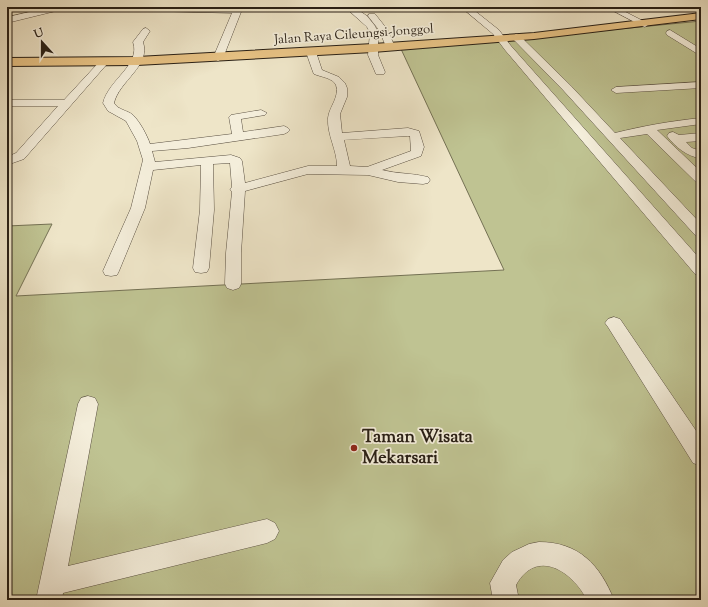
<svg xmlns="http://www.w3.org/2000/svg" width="708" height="607" font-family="'Sorts Mill Goudy',serif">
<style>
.green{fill:#bfc392;stroke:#747154}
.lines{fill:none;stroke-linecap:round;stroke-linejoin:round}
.minor-casing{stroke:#5a5042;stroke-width:1}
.major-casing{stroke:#281f15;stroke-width:2}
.minor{fill:#f4eedb;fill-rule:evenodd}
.major{fill:#e7c284;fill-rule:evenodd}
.poi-dot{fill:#8f2418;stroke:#f4eedb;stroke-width:1.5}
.labels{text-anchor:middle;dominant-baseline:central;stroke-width:3.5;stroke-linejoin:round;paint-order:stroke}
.far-street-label{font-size:13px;fill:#281f15;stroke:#f4eedb}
.near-poi-label{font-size:18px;font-weight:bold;fill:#281f15;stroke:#f4eedb;text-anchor:start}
</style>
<rect width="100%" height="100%" fill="#eee5c8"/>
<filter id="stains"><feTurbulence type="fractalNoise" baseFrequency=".005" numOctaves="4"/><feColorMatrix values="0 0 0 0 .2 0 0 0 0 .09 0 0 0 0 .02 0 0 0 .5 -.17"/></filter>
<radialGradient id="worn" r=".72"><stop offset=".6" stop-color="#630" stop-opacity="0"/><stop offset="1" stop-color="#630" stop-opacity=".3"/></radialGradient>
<!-- green -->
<path class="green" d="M 701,21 L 701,600 L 7,600 L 7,226 L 52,224 L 16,296 L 504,270 L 401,49 L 476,43 Z"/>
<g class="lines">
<!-- minor casing -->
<g class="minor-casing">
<g id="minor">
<path d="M 51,7 L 65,7 L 64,9 L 11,22 L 7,19 L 8,17 Z"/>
<path d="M 144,7 L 235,9 L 241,12 L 223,58 L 218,61 L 213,58 L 232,13 L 154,11 Z"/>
<path d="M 345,7 L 354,7 L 367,16 L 375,26 L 378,33 L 378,55 L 385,72 L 384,74 L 376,74 L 368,55 L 370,33 L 367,27 Z"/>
<path d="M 461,7 L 470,7 L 499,30 L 511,46 L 701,260 L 701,275 L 695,274 L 505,50 L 493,34 Z"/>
<path d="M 606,7 L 616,7 L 649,24 L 645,27 L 642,26 Z"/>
<path d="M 369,14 L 375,14 L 387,29 L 395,47 L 393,49 L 387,49 L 379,30 L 368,16 Z"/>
<path d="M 146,28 L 150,31 L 143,42 C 151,66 119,81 114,103 C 118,110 127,110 133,115 C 140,122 147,135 150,144 L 232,134 L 229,117 L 231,115 L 261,110 L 267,113 L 265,115 L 241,119 L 243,132 L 284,126 L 288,128 L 290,130 L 288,132 L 284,134 L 188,148 L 152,151 L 155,162 L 231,155 L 240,158 L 242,161 L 245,183 L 308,166 L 337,166 C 337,150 327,135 328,118 C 329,107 340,97 336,85 C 333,78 321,77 314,74 L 313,72 L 306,52 L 311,49 L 316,52 L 322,70 L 339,77 L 345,83 L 347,88 L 347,97 L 340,114 L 342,133 L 408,128 L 419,131 L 424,147 L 421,156 L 382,170 C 397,174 413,173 428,177 L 430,180 L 428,183 L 423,184 L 398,182 L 368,175 L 308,174 L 245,191 L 241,253 L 241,284 L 239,288 L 233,290 L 227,288 L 225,284 L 226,253 L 232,192 L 230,189 L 232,187 L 230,163 L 213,164 L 214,210 L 209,268 L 207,272 L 201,273 L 195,272 L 193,268 L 200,210 L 201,165 L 153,170 L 145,208 L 119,271 L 117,275 L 111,276 L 105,275 L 103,271 L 131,208 L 143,160 L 137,141 L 126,121 L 108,111 L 103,103 C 109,79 141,65 133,42 L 143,29 ZM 408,136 L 410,136 L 411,151 L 367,167 L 350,166 L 344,140 Z"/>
<path d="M 670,30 L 701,49 L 701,56 L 667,35 L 666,33 L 667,31 Z"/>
<path d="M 516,34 L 519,35 L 571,86 L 615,133 C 643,126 671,121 701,118 L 701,124 L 657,130 L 701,172 L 701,183 L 696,182 L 647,134 L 620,138 L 701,224 L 701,238 L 696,236 L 563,90 L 513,39 L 512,37 Z"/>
<path d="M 104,59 L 109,62 L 107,64 L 24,159 L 7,165 L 7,157 L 16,153 L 58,106 L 7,106 L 7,100 L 64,100 L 101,60 Z"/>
<path d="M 701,82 L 701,88 L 616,93 L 611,90 L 616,87 Z"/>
<path d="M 673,132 L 679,135 L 701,133 L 701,141 L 686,142 L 692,148 L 701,151 L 701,159 C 686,155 676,148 667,136 L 669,133 Z"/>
<path d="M 614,317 L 620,319 L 701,438 L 701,466 L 693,463 L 608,327 L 605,323 L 608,319 Z"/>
<path d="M 88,396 L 95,398 L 98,404 L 68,566 L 267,519 L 275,523 L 279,531 L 275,539 L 267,543 L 63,593 L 62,600 L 36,600 L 78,404 L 81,398 Z"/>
<path d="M 539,542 C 579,542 600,565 614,600 L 587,600 C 573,572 537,547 516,585 L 519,600 L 493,600 L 490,583 L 503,560 L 512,552 L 529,544 Z"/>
</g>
</g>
<!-- major casing -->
<g class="major-casing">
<path id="major" d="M 701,13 L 701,19 L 534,39 L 373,52 L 137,65 L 7,66 L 7,58 L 137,57 L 373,44 L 534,33 Z"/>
</g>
<!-- minor -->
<use href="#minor" class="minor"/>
<!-- major -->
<use href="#major" class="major"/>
</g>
<!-- markers -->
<circle class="poi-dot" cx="354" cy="448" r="4"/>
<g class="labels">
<!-- far-street labels -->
<g class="far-street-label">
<text transform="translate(354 35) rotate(-4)">Jalan Raya Cileungsi-Jonggol</text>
</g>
<!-- near-poi labels -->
<g class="near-poi-label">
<text x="362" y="438">Taman Wisata<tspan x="362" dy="21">Mekarsari</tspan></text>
</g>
</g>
<!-- margin -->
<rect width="708" height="607" fill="none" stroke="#eee5c8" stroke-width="24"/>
<rect x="8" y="8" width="692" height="591" fill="none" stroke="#281f15" stroke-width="2"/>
<rect x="12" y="12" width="684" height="583" fill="none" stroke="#281f15"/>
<!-- north arrow -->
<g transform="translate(42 42) rotate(339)" stroke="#f4eedb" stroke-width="3" paint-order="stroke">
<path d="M0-3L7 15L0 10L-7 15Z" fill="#281f15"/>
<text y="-6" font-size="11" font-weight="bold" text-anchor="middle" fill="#281f15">U</text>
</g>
<rect width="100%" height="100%" filter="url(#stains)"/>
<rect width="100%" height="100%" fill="url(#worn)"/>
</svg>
